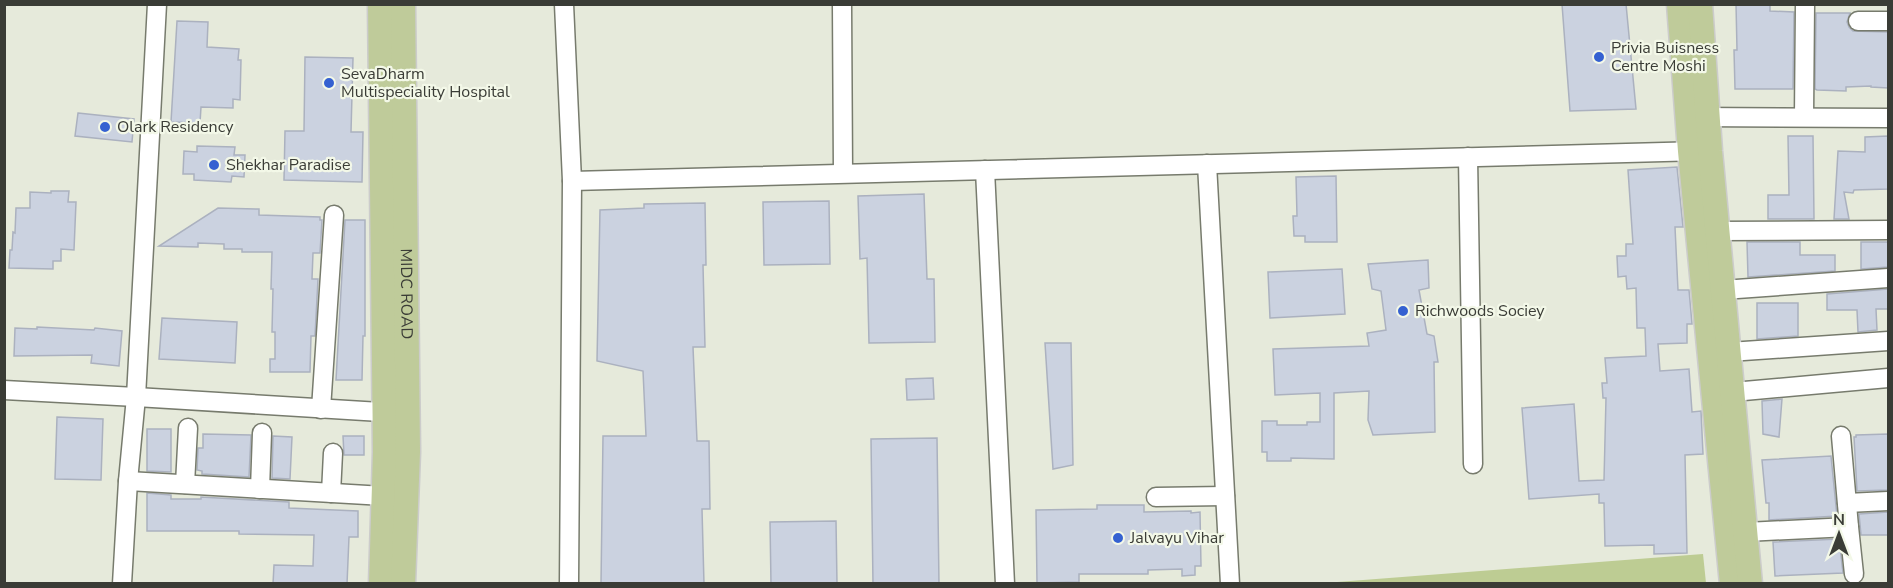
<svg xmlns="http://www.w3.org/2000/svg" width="1893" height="588" font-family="'Nunito Sans',sans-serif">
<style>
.green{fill:#bdcc93}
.building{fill:#cbd2e0;stroke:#abb1bf;stroke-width:1.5}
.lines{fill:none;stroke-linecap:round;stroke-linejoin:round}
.minor-casing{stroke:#777b6d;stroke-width:21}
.major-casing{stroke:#cccccb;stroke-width:27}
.minor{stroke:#fff;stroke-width:18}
.major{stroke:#bfcb9a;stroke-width:24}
.poi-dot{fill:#3561d1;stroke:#f3f8e8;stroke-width:2}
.labels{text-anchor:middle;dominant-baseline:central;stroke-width:4.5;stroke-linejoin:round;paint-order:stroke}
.poi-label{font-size:16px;fill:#3a3c36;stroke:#f3f8e8;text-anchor:start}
.street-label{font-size:16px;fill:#3a3c36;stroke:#f3f8e8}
</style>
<rect width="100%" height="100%" fill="#e6eadb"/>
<!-- green -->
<path class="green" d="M 1703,554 L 1706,583 L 1324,583 Z"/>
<!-- building -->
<g class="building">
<path d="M 1562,4 L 1626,4 L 1636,109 L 1570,111 Z"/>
<path d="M 1736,4 L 1770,4 L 1770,11 L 1794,12 L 1793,89 L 1735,89 L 1734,50 L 1737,50 Z"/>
<path d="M 1816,13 L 1850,13 L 1847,22 L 1849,27 L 1853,31 L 1888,32 L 1888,88 L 1871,87 L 1871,86 L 1846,87 L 1846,91 L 1817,90 L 1815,89 Z"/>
<path d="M 177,21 L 208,22 L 207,47 L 239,49 L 238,60 L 241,60 L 240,100 L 233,99 L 233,108 L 201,107 L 200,123 L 171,122 Z"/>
<path d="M 305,57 L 353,58 L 351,132 L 363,132 L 362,182 L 284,180 L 285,131 L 304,131 Z"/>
<path d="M 78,113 L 134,119 L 132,142 L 75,136 Z"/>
<path d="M 1788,136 L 1813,136 L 1814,219 L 1768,219 L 1768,195 L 1789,195 Z"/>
<path d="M 1888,136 L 1888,189 L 1854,190 L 1853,193 L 1844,192 L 1849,219 L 1834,219 L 1838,151 L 1865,152 L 1865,137 Z"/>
<path d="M 197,146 L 235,147 L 234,155 L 245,155 L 244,177 L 232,176 L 231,182 L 194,180 L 194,174 L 183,174 L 184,151 L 197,152 Z"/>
<path d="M 1677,167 L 1683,227 L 1675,227 L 1678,290 L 1689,290 L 1692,324 L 1687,324 L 1687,343 L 1658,344 L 1660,371 L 1689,369 L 1692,412 L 1701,411 L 1703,454 L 1685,455 L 1687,553 L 1654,554 L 1654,545 L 1605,546 L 1604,503 L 1599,503 L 1599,494 L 1529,499 L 1522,408 L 1574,404 L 1579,481 L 1604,480 L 1606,398 L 1603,398 L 1602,383 L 1607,383 L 1605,358 L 1646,356 L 1645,328 L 1637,328 L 1636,288 L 1627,289 L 1626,276 L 1618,277 L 1617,256 L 1626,256 L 1626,244 L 1633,244 L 1628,170 Z"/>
<path d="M 1336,176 L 1337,242 L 1305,242 L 1305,236 L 1294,236 L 1293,216 L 1297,216 L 1296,177 Z"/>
<path d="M 51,191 L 69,191 L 68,202 L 76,202 L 74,250 L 61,249 L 61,261 L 53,261 L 53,269 L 9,268 L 10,250 L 12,250 L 13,232 L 15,233 L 16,208 L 30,208 L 30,192 L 51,193 Z"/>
<path d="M 924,194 L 927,279 L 934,279 L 935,342 L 869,343 L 867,258 L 860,259 L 858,196 Z"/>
<path d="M 829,201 L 830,264 L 764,265 L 763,202 Z"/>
<path d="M 705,203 L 706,265 L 703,265 L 705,347 L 693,347 L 697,441 L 709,441 L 710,509 L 702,509 L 704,584 L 601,584 L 603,436 L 646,436 L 643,371 L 597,361 L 600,210 L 644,208 L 644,204 Z"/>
<path d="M 218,208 L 259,209 L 259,215 L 320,217 L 320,220 L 322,220 L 320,253 L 313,253 L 312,279 L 318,279 L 315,336 L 311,336 L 310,372 L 270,372 L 270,359 L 275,359 L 275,332 L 272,332 L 273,289 L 271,289 L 272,252 L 242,252 L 242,249 L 224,249 L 224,244 L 198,243 L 198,247 L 159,246 Z"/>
<path d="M 345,220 L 365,220 L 365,336 L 363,336 L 362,380 L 336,380 Z"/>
<path d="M 1747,242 L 1800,242 L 1800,255 L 1835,255 L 1835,271 L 1748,277 Z"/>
<path d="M 1861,242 L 1888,242 L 1888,267 L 1861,269 Z"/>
<path d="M 1428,260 L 1429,288 L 1419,290 L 1427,334 L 1434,336 L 1438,362 L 1434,362 L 1435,432 L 1373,435 L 1368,420 L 1369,391 L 1334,393 L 1334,459 L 1291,458 L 1291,461 L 1267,461 L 1267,452 L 1262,452 L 1262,421 L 1277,421 L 1277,425 L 1307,425 L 1307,422 L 1320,422 L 1320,393 L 1275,395 L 1273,349 L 1369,346 L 1367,333 L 1386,330 L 1381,291 L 1372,289 L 1368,264 Z"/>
<path d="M 1342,269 L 1345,314 L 1270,318 L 1268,272 Z"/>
<path d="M 1888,289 L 1888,309 L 1876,309 L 1877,330 L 1858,332 L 1857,310 L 1827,310 L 1827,294 Z"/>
<path d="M 1757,303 L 1798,303 L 1798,336 L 1757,339 Z"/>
<path d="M 162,318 L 237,322 L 235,363 L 159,359 Z"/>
<path d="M 37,327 L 94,330 L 95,328 L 122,331 L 119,366 L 91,363 L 92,355 L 14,356 L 15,328 L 37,329 Z"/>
<path d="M 1045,343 L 1071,343 L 1073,465 L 1053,469 Z"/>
<path d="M 933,378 L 934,399 L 907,400 L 906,379 Z"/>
<path d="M 1782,399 L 1779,437 L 1763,434 L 1762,401 Z"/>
<path d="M 57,417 L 103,419 L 101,480 L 55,479 Z"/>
<path d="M 147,429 L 171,429 L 171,472 L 147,471 Z"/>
<path d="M 203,434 L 251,435 L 249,477 L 202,474 L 202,471 L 197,470 L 198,448 L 203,448 Z"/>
<path d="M 1888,434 L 1888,490 L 1857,491 L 1854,437 L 1856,437 L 1856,435 Z"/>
<path d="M 273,436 L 292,437 L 290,479 L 272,478 Z"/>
<path d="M 343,436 L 364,436 L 364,455 L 344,455 Z"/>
<path d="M 937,438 L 939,584 L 873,584 L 871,439 Z"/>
<path d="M 1831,456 L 1837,516 L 1769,520 L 1769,503 L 1766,503 L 1762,460 Z"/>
<path d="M 147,493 L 171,495 L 171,499 L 201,499 L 201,497 L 289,502 L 289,508 L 358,511 L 358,537 L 349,537 L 347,584 L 273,584 L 274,565 L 313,566 L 314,535 L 239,534 L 239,531 L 147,531 Z"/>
<path d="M 1097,505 L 1144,505 L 1144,512 L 1191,511 L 1191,513 L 1200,512 L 1201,566 L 1195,566 L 1195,575 L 1182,576 L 1182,569 L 1148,570 L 1148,574 L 1079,574 L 1079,582 L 1037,583 L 1036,510 L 1097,509 Z"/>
<path d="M 1888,512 L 1888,535 L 1861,535 L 1859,514 Z"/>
<path d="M 836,521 L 837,584 L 771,584 L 770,522 Z"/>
<path d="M 1839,539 L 1843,573 L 1775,576 L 1773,542 Z"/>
</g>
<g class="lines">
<!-- minor casing -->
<g class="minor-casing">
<g id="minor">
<path d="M 564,4 L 572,181 L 569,584"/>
<path d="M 842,4 L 843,173"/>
<path d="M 1858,21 L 1888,21"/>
<path d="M 1804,116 L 1805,4"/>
<path d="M 1695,117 L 1888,118"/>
<path d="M 1468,157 L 1473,464"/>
<path d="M 1207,164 L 1230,584"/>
<path d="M 985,170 L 1005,584"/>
<path d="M 572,181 L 1701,151"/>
<path d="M 1717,231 L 1888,230"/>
<path d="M 1723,290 L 1888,278"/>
<path d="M 1729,352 L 1888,341"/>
<path d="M 4,390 L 136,397 L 397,413"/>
<path d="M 1733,392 L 1888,378"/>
<path d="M 321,409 L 334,215"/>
<path d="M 128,481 L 384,496"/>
<path d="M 185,484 L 188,428"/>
<path d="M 260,489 L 262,433"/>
<path d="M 331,493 L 333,453"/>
<path d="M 1156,497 L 1225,496"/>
<path d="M 1847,503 L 1888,501"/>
<path d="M 1849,527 L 1854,574"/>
<path d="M 1746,532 L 1849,527 L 1841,436"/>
<path d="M 122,584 L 128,481 L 136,397 L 157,4"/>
</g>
</g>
<!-- major casing -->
<g class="major-casing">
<g id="major">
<path d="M 380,4 L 385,452 L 381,584"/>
<path id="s1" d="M 403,4 L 408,452 L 403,584"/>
<path d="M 1679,4 L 1690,151 L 1732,584"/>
<path d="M 1700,4 L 1710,151 L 1750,584"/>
</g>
</g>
<!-- minor -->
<use href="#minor" class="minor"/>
<!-- major -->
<use href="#major" class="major"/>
</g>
<!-- markers -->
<g class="poi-dot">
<circle cx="1599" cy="57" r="6"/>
<circle cx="329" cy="83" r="6"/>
<circle cx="105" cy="127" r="6"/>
<circle cx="214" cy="165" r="6"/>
<circle cx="1403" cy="311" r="6"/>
<circle cx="1118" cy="538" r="6"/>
</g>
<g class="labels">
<!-- poi labels -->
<g class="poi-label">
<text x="1611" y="48">Privia Buisness<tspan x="1611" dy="18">Centre Moshi</tspan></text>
<text x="341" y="74">SevaDharm<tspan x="341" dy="18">Multispeciality Hospital</tspan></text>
<text x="117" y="127">Olark Residency</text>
<text x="226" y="165">Shekhar Paradise</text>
<text x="1415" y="311">Richwoods Sociey</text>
<text x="1130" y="538">Jalvayu Vihar</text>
</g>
<!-- street labels -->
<g class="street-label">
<text stroke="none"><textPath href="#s1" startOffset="290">MIDC ROAD</textPath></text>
</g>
</g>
<!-- border -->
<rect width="1893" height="588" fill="none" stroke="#3a3c36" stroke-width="12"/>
<!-- north arrow -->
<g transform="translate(1839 534)" stroke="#f3f8e8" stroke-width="4.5" paint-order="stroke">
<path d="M0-4.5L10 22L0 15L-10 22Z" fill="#3a3c36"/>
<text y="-9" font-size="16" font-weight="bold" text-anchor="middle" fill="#3a3c36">N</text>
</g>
</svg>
